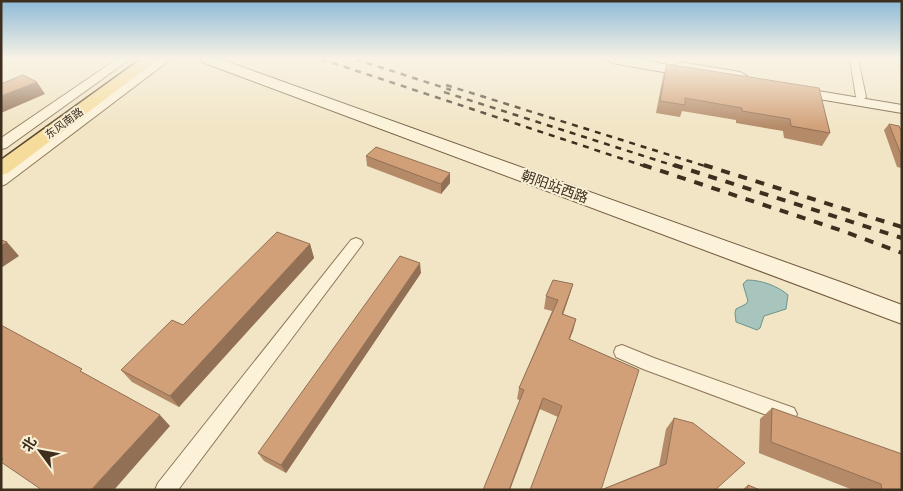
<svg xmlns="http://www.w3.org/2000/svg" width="903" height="491" font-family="'PT Serif','Noto Sans SC',serif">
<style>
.water{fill:#a7c4bd;stroke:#6d948b}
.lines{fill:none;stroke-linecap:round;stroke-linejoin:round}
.minor-casing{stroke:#8e775a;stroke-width:2}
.tertiary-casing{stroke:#8e775a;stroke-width:2}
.secondary-casing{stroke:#70583d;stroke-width:2}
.primary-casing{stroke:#5b452e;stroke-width:3}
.minor{fill:#fbf2d9;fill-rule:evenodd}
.tertiary{fill:#fbf2d9;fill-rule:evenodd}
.secondary{fill:#fbf2d9;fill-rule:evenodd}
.primary{fill:#f6dc9b;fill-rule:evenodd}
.rail-far1{stroke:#3d2e1e;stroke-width:2.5;stroke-dasharray:6 6;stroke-linecap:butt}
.rail{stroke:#3d2e1e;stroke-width:4;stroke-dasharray:9 9;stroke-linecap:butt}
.wall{fill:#b48a68}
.shaded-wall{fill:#927055}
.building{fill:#d1a079;stroke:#927055}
.labels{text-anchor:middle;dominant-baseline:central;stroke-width:4;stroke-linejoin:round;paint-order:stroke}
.far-street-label{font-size:11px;fill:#3d2e1e;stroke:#f8efd5}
.street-label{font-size:14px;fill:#3d2e1e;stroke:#f8efd5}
</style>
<rect width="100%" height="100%" fill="#f1e5c5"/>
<!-- water -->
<path class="water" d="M 747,280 C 761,280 778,286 788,295 L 786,309 L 764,316 L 760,328 L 757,330 L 736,322 L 735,313 L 736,309 L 746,304 L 748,301 L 743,284 Z"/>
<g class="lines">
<!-- minor casing -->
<g class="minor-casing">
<g id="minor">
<path d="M 850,59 L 858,59 L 866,97 L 864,99 L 858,99 L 856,97 Z"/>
<path d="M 356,238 L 361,240 L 363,243 L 361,246 L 178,490 L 155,490 L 158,483 L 351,240 Z"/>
<path d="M 622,345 L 654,358 L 794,408 L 797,414 L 794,420 L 788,423 L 643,369 L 616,357 L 614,352 L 616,347 Z"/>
</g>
</g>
<!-- tertiary casing -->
<g class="tertiary-casing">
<g id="tertiary">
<path d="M 117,59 L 130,59 L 6,148 L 1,149 L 1,138 Z"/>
<path d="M 158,59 L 171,59 L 6,184 L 1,186 L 1,173 Z"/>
</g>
</g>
<!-- secondary casing -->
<g class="secondary-casing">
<g id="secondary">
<path d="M 201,59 L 220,59 L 846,284 L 902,305 L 902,324 L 202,62 Z"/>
<path d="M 606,59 L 637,59 L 674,66 L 680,62 L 740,72 L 747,76 L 740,80 L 699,73 L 692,77 L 612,63 Z"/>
<path d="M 794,87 L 902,105 L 902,113 L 789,94 L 787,91 L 789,88 Z"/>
</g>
</g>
<!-- primary casing -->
<g class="primary-casing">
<path id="primary" d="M 141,59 L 158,59 L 8,173 L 1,175 L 1,160 Z"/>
</g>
<!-- minor -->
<use href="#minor" class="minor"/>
<!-- tertiary -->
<use href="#tertiary" class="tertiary"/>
<!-- secondary -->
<use href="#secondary" class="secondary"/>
<!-- primary -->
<use href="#primary" class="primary"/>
<!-- rail-far1 -->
<g class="rail-far1">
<path d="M 321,59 L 647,167"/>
<path d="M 355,59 L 451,90"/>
<path d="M 446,85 L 708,167"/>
<path d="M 444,92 L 678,167"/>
</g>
<!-- rail -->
<g class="rail">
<path d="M 643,165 L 843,231 L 902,253"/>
<path d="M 674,165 L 902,238"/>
<path d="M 704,165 L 902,227"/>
</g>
</g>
<!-- wall -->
<g class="wall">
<path d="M 667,64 L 830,133 L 822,146 L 784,138 L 783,131 L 736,123 L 736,120 L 682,111 L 680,117 L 656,113 L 663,76 Z"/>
<path d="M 889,124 L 902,132 L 902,168 L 897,167 L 884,130 Z"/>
<path d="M 366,156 L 450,183 L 441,194 L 367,166 Z"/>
<path d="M 310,244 L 314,258 L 179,407 L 132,382 L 121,370 L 183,325 Z"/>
<path d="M 421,273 L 286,473 L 264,461 L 258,453 Z"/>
<path d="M 573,284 L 563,314 L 576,319 L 569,340 L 601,490 L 659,466 L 666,429 L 674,418 L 716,490 L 530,490 L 558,417 L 517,399 L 519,388 L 552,311 L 544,309 L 546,296 Z"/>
<path d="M 772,408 L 902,490 L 853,490 L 759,453 L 760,419 Z"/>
<path d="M 748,485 L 760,490 L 742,490 Z"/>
</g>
<!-- shaded-wall -->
<g class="shaded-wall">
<path d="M 37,82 L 45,94 L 1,113 L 1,96 Z"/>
<path d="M 450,173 L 450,183 L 441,194 L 441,184 Z"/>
<path d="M 7,242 L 19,256 L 1,268 L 1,246 Z"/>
<path d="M 310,244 L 314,258 L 179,407 L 170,396 Z"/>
<path d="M 420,263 L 421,273 L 286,473 L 281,465 Z"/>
<path d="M 573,284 L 569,297 L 559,326 L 562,314 Z"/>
<path d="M 576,319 L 573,331 L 565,351 L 569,339 Z"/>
<path d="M 543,398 L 540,409 L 510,490 L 509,490 Z"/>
<path d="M 160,415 L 170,426 L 114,490 L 91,490 Z"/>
</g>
<!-- building -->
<g class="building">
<path d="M 667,64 L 819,88 L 830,133 L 791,126 L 790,119 L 742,111 L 742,108 L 685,98 L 685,105 L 660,101 Z"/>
<path d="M 23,75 L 37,82 L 1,96 L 1,84 Z"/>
<path d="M 889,124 L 899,126 L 902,132 L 902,157 Z"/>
<path d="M 376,147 L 450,173 L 441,184 L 366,156 Z"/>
<path d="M 277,232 L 310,244 L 170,396 L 121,370 L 172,320 L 183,325 Z"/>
<path d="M 1,240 L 7,242 L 1,246 Z"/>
<path d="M 400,256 L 420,263 L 281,465 L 258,453 Z"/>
<path d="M 553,280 L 573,284 L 562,314 L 576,319 L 569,339 L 639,370 L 601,490 L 666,464 L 674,418 L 693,423 L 745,463 L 715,490 L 530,490 L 562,406 L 543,398 L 509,490 L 483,490 L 524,390 L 519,388 L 558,300 L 546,296 Z"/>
<path d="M 1,325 L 82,369 L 80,371 L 160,415 L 91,490 L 42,490 L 1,462 L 1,461 L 3,459 L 1,458 Z"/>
<path d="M 772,408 L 902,454 L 902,490 L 882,490 L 881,484 L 771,442 Z"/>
<path d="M 748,485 L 760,490 L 747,490 Z"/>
</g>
<!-- sky -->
<linearGradient id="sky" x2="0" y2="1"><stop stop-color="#8ebad7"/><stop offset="0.46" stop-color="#f9f3e5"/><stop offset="1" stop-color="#f9f3e5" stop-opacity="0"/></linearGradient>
<rect width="903" height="128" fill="url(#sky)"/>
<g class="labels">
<!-- far-street labels -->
<g class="far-street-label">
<text transform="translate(64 123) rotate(-36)">东风南路</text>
</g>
<!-- street labels -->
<g class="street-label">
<text transform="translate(555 186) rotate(20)">朝阳站西路</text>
</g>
</g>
<!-- border -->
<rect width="903" height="491" fill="none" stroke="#3d2e1e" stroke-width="5"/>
<!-- north arrow -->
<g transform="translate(40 451) rotate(302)" stroke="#f8efd5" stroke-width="4" paint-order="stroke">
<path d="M0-4L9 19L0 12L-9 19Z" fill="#3d2e1e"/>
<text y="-8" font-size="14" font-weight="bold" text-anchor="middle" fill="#3d2e1e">北</text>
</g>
</svg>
